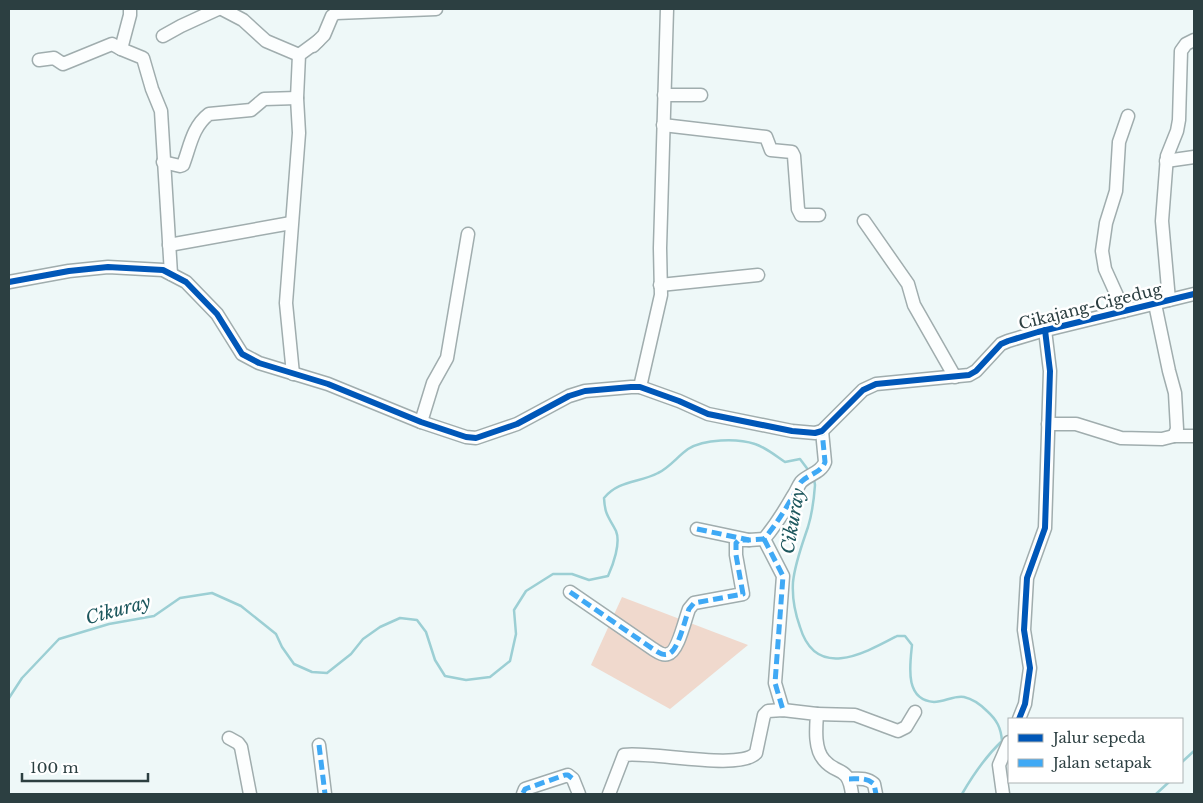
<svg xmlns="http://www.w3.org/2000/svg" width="1203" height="803" font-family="'Libre Baskerville',serif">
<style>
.green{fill:#f0d9cd}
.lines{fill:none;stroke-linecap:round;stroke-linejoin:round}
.stream{stroke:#9ccfd4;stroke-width:2.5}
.minor-casing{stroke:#a0adae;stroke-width:15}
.minor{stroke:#fcfefe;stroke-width:12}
.quiet{stroke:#3fa9f5;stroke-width:5;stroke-dasharray:10 5;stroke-linecap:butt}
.cycleway-casing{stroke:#fff;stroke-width:9}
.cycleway{stroke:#0057b8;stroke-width:6}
.labels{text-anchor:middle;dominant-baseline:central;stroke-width:5;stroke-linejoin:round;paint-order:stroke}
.street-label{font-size:16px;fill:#2c3f41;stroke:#fff}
.water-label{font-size:18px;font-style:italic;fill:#1d575d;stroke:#fff}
</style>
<rect width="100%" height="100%" fill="#eef8f8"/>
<!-- green -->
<path class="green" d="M 622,597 L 748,645 L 670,709 L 591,665 Z"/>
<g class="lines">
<!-- stream -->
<g class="stream">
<path d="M 814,479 L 815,485 C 814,499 812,514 808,527 C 802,545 795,563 793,582 C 792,597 795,613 800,627 C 816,680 863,654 897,636 L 905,636 L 912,645 C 910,665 904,700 934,702 C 944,702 955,695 964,697 C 973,699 981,705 987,711 C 997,720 1001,728 1002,741 C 986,756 973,775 962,794"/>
<path d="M 9,698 L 22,678 L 59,639 L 109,624 L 154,616 L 180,598 L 212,593 L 241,606 L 276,634 L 282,647 L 294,664 L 312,672 L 327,673 L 351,654 L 363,639 L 380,627 L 400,618 L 417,620 L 426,632 L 435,660 L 445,676 L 466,680 L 490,677 L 510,661 L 516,634 L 514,610 L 526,591 L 553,574 L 572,574 L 589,580 L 608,576 C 613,565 621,543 616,531 C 609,517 605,516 604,498 C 619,480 639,483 658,473 C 669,468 678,456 688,449 C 704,439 737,438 755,444 C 765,447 776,456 785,462 L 800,459 L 809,471"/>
<path d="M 1182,762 L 1194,751"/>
<path d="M 1156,794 L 1169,782"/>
</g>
<!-- minor casing -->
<g class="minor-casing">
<g id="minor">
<path d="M 130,9 L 130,15 L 121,49 L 143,58 L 152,89 L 161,111 L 171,274"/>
<path d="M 222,9 L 243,20 L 266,41 L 299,55"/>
<path d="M 163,36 L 181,26 L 218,9"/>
<path d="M 313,46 L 324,35 L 332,16 L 336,13 L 436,9"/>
<path d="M 39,60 L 54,58 L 63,64 L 112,44 L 121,49"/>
<path d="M 664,95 L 701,95"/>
<path d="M 663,125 L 766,137 L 771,150 L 792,152 L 794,156 L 798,209 L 801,215 L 819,215"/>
<path d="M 1166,161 L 1194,157"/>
<path d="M 163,162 L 180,166 L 183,165 C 190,147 192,127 209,114 L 251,110 L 264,99 L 297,98"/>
<path d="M 864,221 L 908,284 L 914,305 L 955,377"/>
<path d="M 169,245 L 291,223"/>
<path d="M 9,282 L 69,271 L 108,267 L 163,270 L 186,282 L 217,314 L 242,354 L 259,363 L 328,384 L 421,422 L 466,437 L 476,438 L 517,424 L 569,396 L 585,391 L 631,387 L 640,387 L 679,401 L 708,414 L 792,431 L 815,433 L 822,431 L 863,390 L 876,384 L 969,375 L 976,371 L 1001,344 L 1008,341 L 1038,332 L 1194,294"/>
<path d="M 660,285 L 758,275"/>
<path d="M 1169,300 L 1162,221 L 1167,156 L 1177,131 L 1179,120 L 1181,51 L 1186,44 L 1194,40"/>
<path d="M 1124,311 L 1105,269 L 1102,251 L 1106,223 L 1116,191 L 1119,142 L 1128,116"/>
<path d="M 293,374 L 286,303 L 299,133 L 297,98 L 299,55 L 318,41"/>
<path d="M 640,387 L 661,295 L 660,248 L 667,9"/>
<path d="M 421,422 L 433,383 L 447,358 L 468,234"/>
<path d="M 1048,424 L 1076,424 L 1121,438 L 1162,439 L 1174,436 L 1177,429 L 1175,393 L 1169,371 L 1155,304"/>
<path d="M 1174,436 L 1194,436"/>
<path d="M 697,529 L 749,540 L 764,539 C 775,526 785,510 793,496 C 796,492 798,486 801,482 C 809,474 821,473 825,462 L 822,431"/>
<path d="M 764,539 L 783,576 L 775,683 L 783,710"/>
<path d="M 570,592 L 653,649 C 658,652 663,656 668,654 C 678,652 685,619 689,609 L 694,603 L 743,594 L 736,555 L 736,543 L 739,540 L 749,540"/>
<path d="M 817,714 L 855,715 L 898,731 L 906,727 L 915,712"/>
<path d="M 1019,719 L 1025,704 L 1030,668 L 1024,630 L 1027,578 L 1045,528 L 1050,371 L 1045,330"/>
<path d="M 229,738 L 238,743 L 241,747 L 250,794"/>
<path d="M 319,745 L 325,794"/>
<path d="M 849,779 C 858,779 866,777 874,784 L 876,794"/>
<path d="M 523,794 L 525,789 L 568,775 L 573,779 L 579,794"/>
<path d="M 609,794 L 624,755 C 651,751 740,771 756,753 L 764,715 L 768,711 L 783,710 L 817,714 C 816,728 814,749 824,760 C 837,776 848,764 852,794"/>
<path d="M 1003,794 L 999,765 L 1009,742"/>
</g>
</g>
<!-- minor -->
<use href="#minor" class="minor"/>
<!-- quiet -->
<g class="quiet">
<path d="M 697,529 L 749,540 L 764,539 C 775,526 785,510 793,496 C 796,492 798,486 801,482 C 809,474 821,473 825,462 L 822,431"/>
<path d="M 764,539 L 783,576 L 775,683 L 783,710"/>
<path d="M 570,592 L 653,649 C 658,652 663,656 668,654 C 678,652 685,619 689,609 L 694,603 L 743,594 L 736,555 L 736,543 L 739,540 L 749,540"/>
<path d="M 319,745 L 325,794"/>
<path d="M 849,779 C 858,779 866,777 874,784 L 876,794"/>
<path d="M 523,793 L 525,789 L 565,775 L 568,775 L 573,779"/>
</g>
<!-- cycleway casing -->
<g class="cycleway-casing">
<g id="cycleway">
<path d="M 9,282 L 69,271 L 108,267 L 163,270 L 186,282 L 217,314 L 242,354 L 259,363 L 328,384 L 421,422 L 466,437 L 476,438 L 517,424 L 569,396 L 585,391 L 631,387 L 640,387 L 679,401 L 708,414 L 792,431 L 815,433 L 822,431 L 863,390 L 876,384 L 969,375 L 976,371 L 1001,344 L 1008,341 L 1038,332 L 1194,294"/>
<path d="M 1019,719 L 1025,704 L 1030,668 L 1024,630 L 1027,578 L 1045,528 L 1050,371 L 1045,330"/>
</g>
</g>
<!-- cycleway -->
<use href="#cycleway" class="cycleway"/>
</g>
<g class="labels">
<!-- street labels -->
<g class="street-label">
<text transform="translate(1090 306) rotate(-14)">Cikajang-Cigedug</text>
</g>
<!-- water labels -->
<g class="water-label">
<text transform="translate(793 521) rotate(-80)">Cikuray</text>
<text transform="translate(118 610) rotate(-15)">Cikuray</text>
</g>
</g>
<!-- border -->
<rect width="1203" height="803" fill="none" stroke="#2c3f41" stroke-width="20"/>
<!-- legend -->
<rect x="1008" y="718" width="175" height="65" fill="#ffffff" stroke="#abb2b3"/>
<rect x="1018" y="734" width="25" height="8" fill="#0057b8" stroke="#abb2b3"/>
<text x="1053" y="743" font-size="15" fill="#2c3f41">Jalur sepeda</text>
<rect x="1018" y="759" width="25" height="8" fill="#3fa9f5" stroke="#abb2b3"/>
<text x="1053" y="768" font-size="15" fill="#2c3f41">Jalan setapak</text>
<!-- scale -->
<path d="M22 773v8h126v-8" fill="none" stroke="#2c3f41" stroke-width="2.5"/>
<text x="30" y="773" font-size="15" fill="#2c3f41" stroke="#ffffff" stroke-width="4" paint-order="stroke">100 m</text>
</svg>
